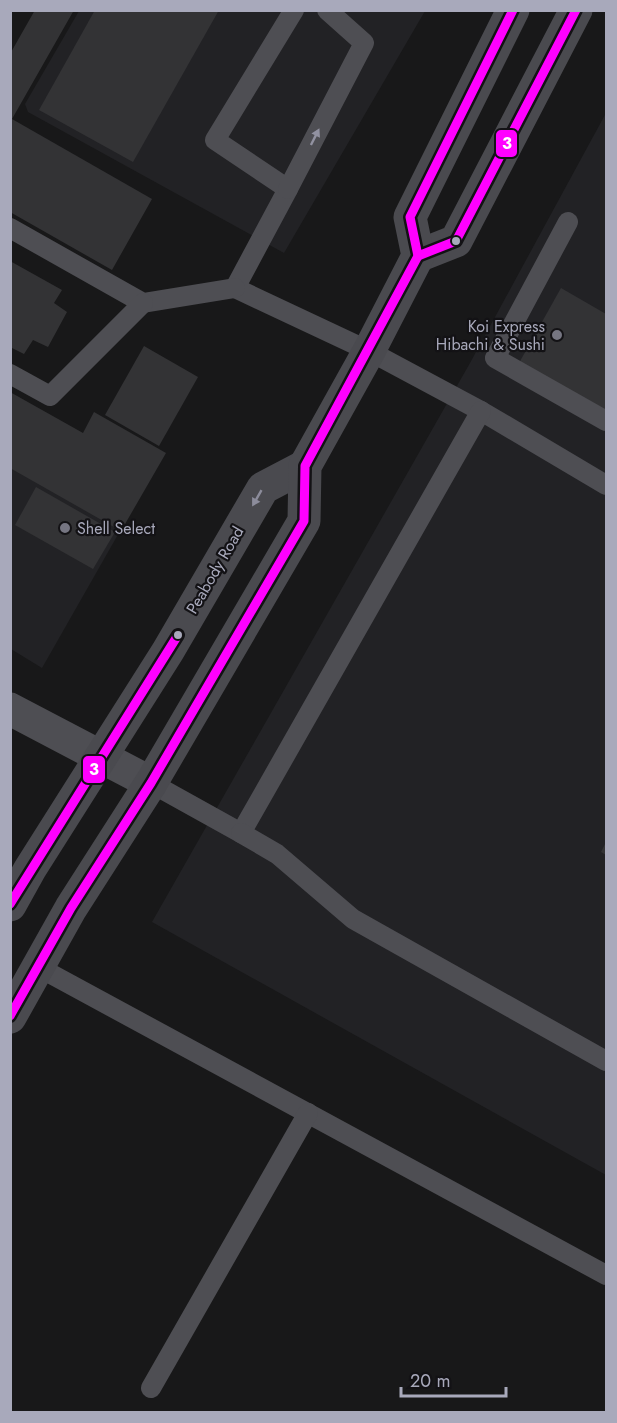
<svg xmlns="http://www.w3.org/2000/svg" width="617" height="1423" font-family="Jost,sans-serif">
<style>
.built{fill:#222225}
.building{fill:#333335}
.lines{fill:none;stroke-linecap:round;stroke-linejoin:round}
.lane{stroke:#4e4e53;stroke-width:20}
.street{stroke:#4e4e53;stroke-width:33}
.primary{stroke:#4a4a4f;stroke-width:33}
.bus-1-casing{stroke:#131215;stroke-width:14}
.bus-1{stroke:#f0f;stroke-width:9}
.oneway{fill:#9292a1}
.oneway2{fill:#8c8c9b}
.bus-dot{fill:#a8a9bb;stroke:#131215;stroke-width:2}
.poi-dot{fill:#767682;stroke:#131215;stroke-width:2}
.labels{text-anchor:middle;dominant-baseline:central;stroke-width:4.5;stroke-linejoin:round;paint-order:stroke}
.poi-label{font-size:16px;fill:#a8a9bb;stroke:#131215;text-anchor:end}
.street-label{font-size:16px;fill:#a8a9bb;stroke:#131215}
.line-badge{stroke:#131215;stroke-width:2}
.badge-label{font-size:16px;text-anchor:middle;font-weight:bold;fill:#fff}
</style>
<rect width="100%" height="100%" fill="#181819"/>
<!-- built -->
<g class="built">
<path d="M 79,11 L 425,11 L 284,253 L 28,112 L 25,104 Z"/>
<path d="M 606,113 L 606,1175 L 152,922 L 470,363 Z"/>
<path d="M 11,465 L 114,523 L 120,531 L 42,668 L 11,649 Z"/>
</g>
<!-- building -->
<g class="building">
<path d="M 35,10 L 74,10 L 12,119 L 152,199 L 112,270 L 10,212 L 10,54 Z"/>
<path d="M 95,10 L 219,10 L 133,162 L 39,110 Z"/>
<path d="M 10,261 L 62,290 L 54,303 L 67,312 L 48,347 L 33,340 L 24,354 L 10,347 Z"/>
<path d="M 561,288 L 606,314 L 606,410 L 519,363 Z"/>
<path d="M 144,346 L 198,377 L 159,446 L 105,415 Z"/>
<path d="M 10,392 L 83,433 L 94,412 L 166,453 L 121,531 L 10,468 Z"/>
<path d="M 36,487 L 115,532 L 93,569 L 15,525 Z"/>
<path d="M 606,842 L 606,855 L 601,852 Z"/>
</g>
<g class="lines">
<!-- lane -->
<g class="lane">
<path d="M 294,10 L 215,140 L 288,189 L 235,288 L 369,351 L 481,411 L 606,485"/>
<path d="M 288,189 L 364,43 L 327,10"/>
<path d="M 568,222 L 495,358 L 606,421"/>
<path d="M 10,228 L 143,303 L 235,288"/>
<path d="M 10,374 L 50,396 L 143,303"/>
<path d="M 151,783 L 241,833 L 481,411"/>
<path d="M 241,833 L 277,854 L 353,919 L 606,1061"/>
<path d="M 40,968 L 606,1275"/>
<path d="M 151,1388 L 308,1113"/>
</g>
<!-- street -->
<path class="street" d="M 10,709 L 151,783"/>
<!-- primary -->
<g class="primary">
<path d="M 418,256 L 456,241 L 576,10"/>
<path d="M 10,905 L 30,869 L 168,651 L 263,488 L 305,466"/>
<path d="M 10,1017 L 71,908 L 151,783 L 304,521 L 305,466 L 369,351 L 418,256 L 410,217 L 513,10"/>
</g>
<!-- bus-1 casing -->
<g class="bus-1-casing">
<g id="bus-1">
<path d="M 418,256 L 456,241 L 576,10"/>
<path d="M 10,904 L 178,635"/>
<path d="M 10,1016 L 71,908 L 151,783 L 304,521 L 305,466 L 418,256 L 410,217 L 513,10"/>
</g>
</g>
<!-- bus-1 -->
<use href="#bus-1" class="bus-1"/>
</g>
<!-- one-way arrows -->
<defs><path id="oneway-solid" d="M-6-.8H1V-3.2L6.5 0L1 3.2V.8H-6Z" transform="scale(1.5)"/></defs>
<use class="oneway" href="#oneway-solid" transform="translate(315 137) rotate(-63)"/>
<use class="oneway2" href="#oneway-solid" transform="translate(257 498) rotate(120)"/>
<!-- markers -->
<g class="bus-dot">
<circle cx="456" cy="241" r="5"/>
<circle cx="178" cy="635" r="5"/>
</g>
<g class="poi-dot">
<circle cx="557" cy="335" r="6"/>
<circle cx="65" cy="528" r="6"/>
</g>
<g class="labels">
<!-- poi labels -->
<g class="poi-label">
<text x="545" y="326">Koi Express<tspan x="545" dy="18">Hibachi &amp; Sushi</tspan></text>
<text x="77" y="528" text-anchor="start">Shell Select</text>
</g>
<!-- street labels -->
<g class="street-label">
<text transform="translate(215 570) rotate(-60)">Peabody Road</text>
</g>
</g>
<g class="line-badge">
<rect x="495" y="129" width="23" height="29" rx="6" fill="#f0f"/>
<rect x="82" y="755" width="24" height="29" rx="6" fill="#f0f"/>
</g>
<g class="badge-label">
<text x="507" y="149">3</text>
<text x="94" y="775">3</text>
</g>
<!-- border -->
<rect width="617" height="1423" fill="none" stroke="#a8a9bb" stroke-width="24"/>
<!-- scale -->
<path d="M401 1387v9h105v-9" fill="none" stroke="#a8a9bb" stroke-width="3"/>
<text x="410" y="1387" font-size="18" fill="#a8a9bb" stroke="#131215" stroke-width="4.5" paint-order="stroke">20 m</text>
</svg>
